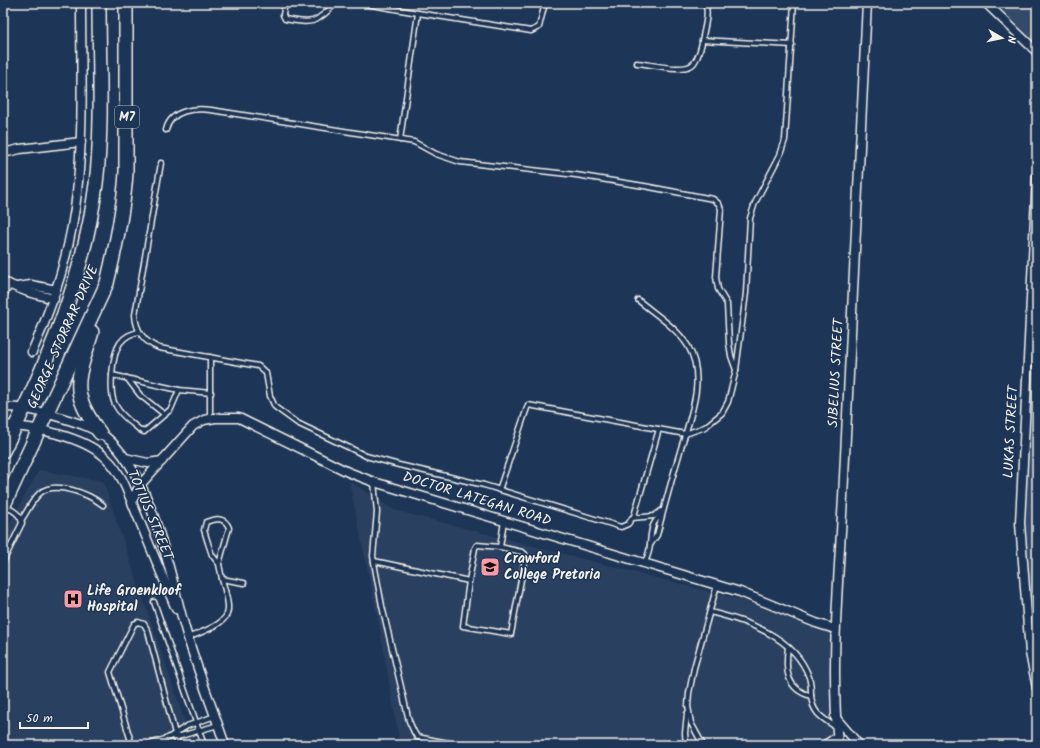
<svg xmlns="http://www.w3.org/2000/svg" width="1040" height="748" font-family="Kalam,sans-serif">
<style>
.built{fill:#2a4060}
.green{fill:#354a67;stroke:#949ea8}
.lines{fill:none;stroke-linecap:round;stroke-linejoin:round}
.service-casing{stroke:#f4f1e8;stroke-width:7}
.minor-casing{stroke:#f4f1e8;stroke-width:11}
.primary-casing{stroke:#f4f1e8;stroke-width:16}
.service{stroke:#1d3557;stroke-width:4}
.minor{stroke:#1d3557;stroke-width:8}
.primary{stroke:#1d3557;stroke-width:13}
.labels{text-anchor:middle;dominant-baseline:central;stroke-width:3;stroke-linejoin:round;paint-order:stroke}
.shield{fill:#1d3557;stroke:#b4b9bc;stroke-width:1}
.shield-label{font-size:13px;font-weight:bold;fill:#f4f1e8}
.street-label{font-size:14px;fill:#f4f1e8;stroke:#1d3557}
.poi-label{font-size:14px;font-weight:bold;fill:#f4f1e8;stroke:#1d3557;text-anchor:start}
</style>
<rect width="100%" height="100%" fill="#1d3557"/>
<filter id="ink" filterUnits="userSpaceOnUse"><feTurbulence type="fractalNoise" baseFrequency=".025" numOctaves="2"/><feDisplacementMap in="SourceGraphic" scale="8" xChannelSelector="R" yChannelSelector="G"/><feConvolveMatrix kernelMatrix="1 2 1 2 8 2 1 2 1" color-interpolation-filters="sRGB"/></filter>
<g filter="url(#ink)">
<!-- built -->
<g class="built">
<path d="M39 470 103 481 193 745H3V535Z"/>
<path d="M349 481 394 510 835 624 842 745H400L379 624Z"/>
</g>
<!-- green -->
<g class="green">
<path d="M990 3H1037V48Z"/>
<path d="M1037 141V681L1021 542Z"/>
</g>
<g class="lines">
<defs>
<g id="service">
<path d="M285 3 283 15 285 19C313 24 315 24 336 3"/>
<path d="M360 3 418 13 400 140"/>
<path d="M418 13 531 31 539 27 545 3"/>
<path d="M702 40 792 45"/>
<path d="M637 63C650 64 686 74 694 63 699 56 702 44 703 36 705 26 709 13 705 3"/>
<path d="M166 130C171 109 195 108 211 110L414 142 436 154 460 162 576 175 644 186 713 199 719 204 721 209 716 277 718 289 727 304 729 343 731 356 736 370"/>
<path d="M161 163 135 315C136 330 144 342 159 348L258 366 266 373 270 396 275 407 297 423 352 449 366 456 399 465 484 485 621 527 628 524 634 516 659 429"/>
<path d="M638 300C655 314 677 328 688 346 708 380 688 422 679 455 671 482 664 508 657 535L650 545"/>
<path d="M138 332C131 334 125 336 120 343 112 355 108 394 116 406 121 416 132 423 140 430L144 432 171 409 179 390"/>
<path d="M112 375 179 390 211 393"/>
<path d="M127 378 140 395 165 415"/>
<path d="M210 419V357"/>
<path d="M374 482 377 512 373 556 375 568 382 606 409 721 414 732 417 737 459 745"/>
<path d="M499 490 528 405 685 434 705 427 722 413 728 402 736 370 746 293 750 218 755 203 780 155 785 140 794 3"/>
<path d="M632 518 654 516 661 511"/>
<path d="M22 519C28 510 32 500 40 493 55 480 89 494 103 505"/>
<path d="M374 561 469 581 463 626 511 634 525 558V554L522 552 500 547 504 521"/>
<path d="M3 562 22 523C21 514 13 511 6 506"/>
<path d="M645 563C647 557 650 551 650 544 651 533 651 523 661 515"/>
<path d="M219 564 229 528C225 517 216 518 206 522L204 530 208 543 212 555 219 564 222 579"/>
<path d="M469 581 475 548 477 545 500 547"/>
<path d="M154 602 204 745"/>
<path d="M710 612C747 621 795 637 809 677 811 683 811 688 811 695 812 713 822 718 836 727"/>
<path d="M188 638C200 632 227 625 228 610 229 600 224 588 222 579L244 583"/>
<path d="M788 647C785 670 786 689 811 696"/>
<path d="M174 738 218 725"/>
<path d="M132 745 110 672 134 624 138 622 144 624 148 631 178 745"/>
<path d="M147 745 168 738 187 726 215 716"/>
<path d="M686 745 685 733 687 714"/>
<path d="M703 745 691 723 688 706 689 693 694 668 717 585"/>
<path d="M821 745 837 735"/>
</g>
<g id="minor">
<path d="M986 3 1037 52"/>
<path d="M3 153 20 149 81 142"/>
<path d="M1037 176 1020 523 1030 653 1037 688"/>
<path d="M3 282 28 292 54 299"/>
<path d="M17 287 31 285 56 290"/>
<path d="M3 293 9 284"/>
<path d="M32 352C55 301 71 248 77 192 84 129 81 66 81 3"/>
<path d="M3 407C23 407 40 411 59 417 75 422 93 427 106 437 153 476 169 572 185 628 196 667 212 706 225 745"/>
<path d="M3 425C34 427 82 436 105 457 115 466 121 476 126 488L176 609"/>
<path d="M125 458 148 463 162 461"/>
<path d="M132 501 140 485 193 426 204 420 215 418H239L348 472 374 482 740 592 816 623 835 629"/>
<path d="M835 717 859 745"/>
<path d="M838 745C830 656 840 566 844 477 851 319 860 161 867 3"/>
</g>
<g id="primary">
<path d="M92 332C78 379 68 391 100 433"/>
<path d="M3 451C46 367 84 279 96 184 103 125 99 63 99 3"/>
<path d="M3 507 107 283C116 246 124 209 126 172V3"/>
</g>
</defs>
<!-- service casing -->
<use href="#service" class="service-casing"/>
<!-- minor casing -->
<use href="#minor" class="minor-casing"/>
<!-- primary casing -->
<use href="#primary" class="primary-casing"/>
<!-- service -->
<use href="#service" class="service"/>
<!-- minor -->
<use href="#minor" class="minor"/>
<!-- primary -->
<use href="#primary" class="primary"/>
</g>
</g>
<!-- icons -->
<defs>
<symbol id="school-square" viewBox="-11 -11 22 22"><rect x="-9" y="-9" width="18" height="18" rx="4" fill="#ff9aa2" stroke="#1d3557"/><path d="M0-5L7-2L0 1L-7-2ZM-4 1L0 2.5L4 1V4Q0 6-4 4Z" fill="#111"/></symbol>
<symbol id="hospital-square" viewBox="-11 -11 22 22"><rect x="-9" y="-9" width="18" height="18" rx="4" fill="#ff9aa2" stroke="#1d3557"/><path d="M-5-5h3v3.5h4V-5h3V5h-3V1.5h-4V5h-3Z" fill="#111"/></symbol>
</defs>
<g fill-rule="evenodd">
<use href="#school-square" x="479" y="556" width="22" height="22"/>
<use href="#hospital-square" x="62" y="588" width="22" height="22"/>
</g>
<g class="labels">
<!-- shield labels -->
<rect class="shield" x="115" y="106" width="24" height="22" rx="3"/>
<g class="shield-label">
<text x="127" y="117">M7</text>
</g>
<!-- street labels -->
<g class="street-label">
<text transform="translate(63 337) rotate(-66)">GEORGE STORRAR DRIVE</text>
<text transform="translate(836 373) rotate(-87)">SIBELIUS STREET</text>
<text transform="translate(1011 432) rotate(-87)">LUKAS STREET</text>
<text transform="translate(477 499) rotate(17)">DOCTOR LATEGAN ROAD</text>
<text transform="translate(150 515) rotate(67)">TOTIUS STREET</text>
</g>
<!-- poi labels -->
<g class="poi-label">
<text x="504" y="559">Crawford<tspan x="504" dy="16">College Pretoria</tspan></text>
<text x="87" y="591">Life Groenkloof<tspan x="87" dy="16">Hospital</tspan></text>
</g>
</g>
<!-- margin -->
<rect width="1040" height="748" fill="none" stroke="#1d3557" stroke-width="16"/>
<rect x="8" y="8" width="1024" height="732" fill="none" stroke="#f4f1e8" stroke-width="1.5" filter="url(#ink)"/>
<!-- north arrow -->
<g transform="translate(1002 38) rotate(99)" stroke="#1d3557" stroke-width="3" paint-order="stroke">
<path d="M0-3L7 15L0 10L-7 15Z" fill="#f4f1e8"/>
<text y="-6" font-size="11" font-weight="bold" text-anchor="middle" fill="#f4f1e8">N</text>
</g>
<!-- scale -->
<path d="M20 722v6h68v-6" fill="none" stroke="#f4f1e8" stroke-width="2"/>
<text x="26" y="722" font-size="12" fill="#f4f1e8" stroke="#1d3557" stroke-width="3" paint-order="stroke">50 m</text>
</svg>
